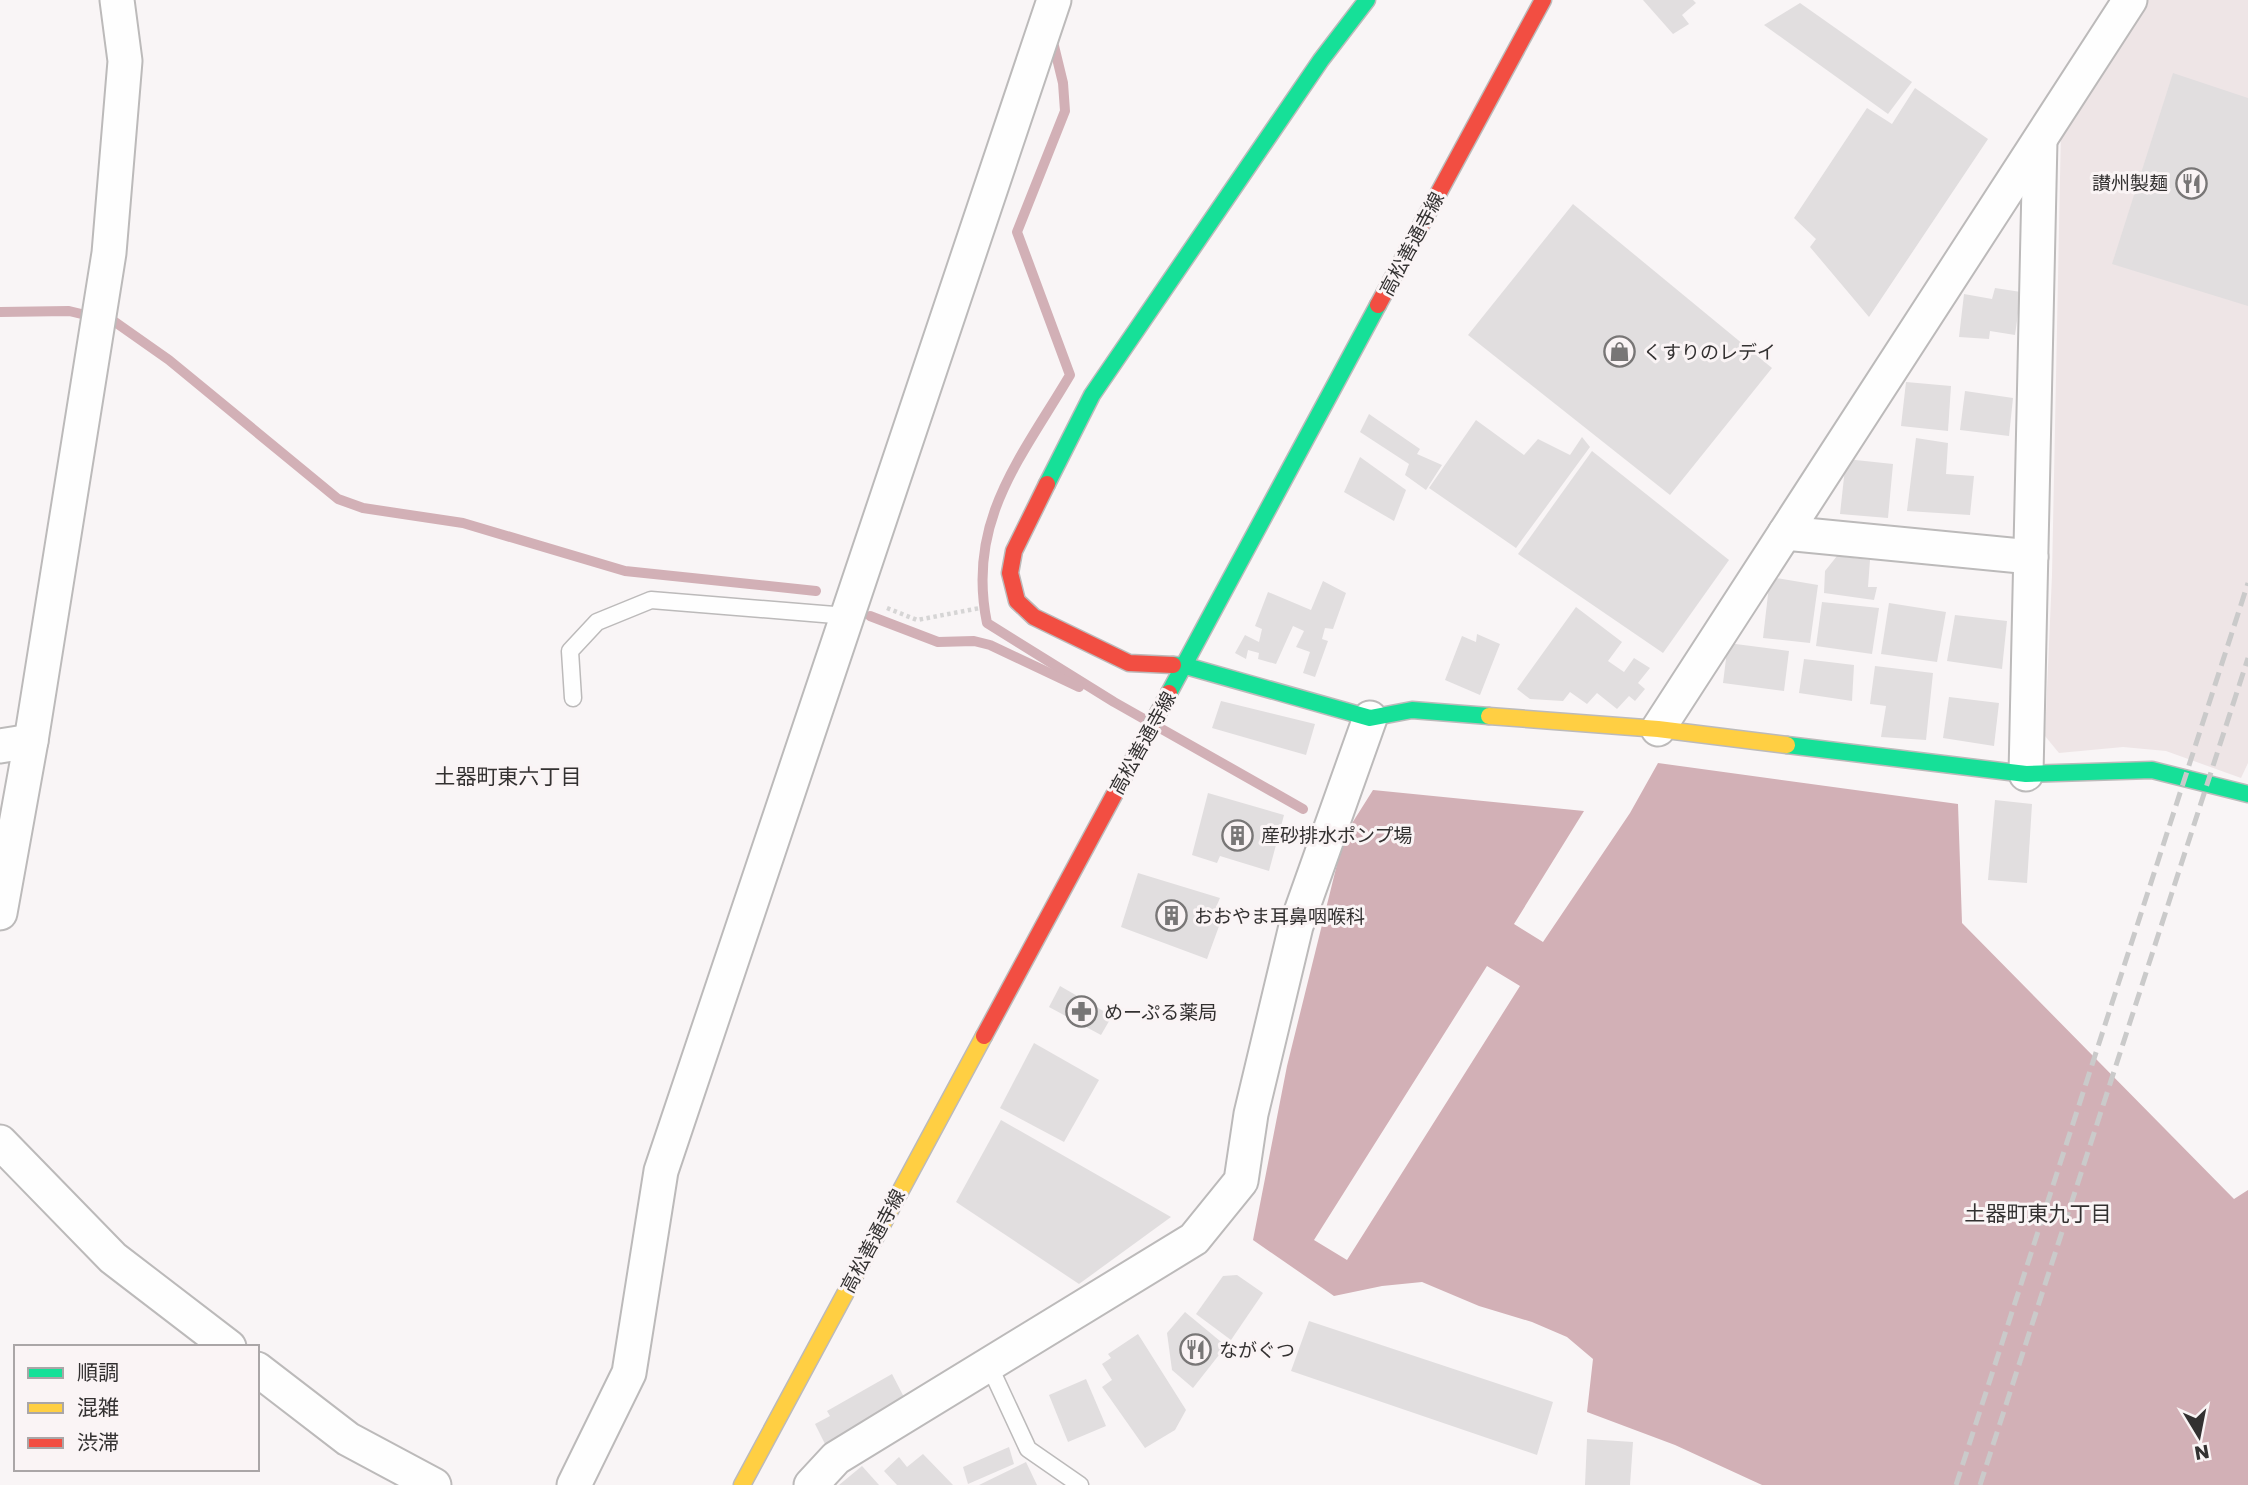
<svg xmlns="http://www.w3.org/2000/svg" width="2248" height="1485" font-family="Poppins,'Noto Sans JP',sans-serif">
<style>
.built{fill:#eee5e6}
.water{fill:#d2b0b6;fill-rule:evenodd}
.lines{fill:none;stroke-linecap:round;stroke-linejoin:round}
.stream{stroke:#d2b0b6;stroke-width:10}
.building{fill:#e1dedf}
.lane-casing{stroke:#bcbaba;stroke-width:19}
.street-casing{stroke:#bcbaba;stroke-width:37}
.fast-casing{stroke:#bcbaba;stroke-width:19}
.slow-casing{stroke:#bcbaba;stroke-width:19}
.jam-casing{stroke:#bcbaba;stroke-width:19}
.path{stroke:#d6d5d5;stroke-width:4.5;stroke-dasharray:3.5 3.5;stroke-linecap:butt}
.lane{stroke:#fefefe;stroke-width:16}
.street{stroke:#fefefe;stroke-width:33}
.fast{stroke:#16e098;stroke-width:16}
.slow{stroke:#ffcf43;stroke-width:16}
.jam{stroke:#f24e42;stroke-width:16}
.rail{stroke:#cacaca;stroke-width:5;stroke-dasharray:14 7;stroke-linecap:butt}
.labels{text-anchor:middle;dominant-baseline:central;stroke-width:6;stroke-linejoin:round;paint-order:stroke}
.poi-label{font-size:19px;fill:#333131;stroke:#faf4f5;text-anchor:start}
.street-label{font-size:19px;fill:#333131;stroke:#faf4f5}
.neighbourhood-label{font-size:21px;fill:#333131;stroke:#faf4f5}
</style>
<rect width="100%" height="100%" fill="#f9f5f6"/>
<!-- built -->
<path class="built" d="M2144 0H2248V763L2241 778 2166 751 2123 747 2059 753 2045 736 2052 575 2061 129Z"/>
<!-- water -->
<path class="water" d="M1658 763 1958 804 1962 923 2234 1199 2248 1190V1485H1762L1675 1445 1587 1412 1593 1359 1567 1337 1532 1322 1479 1306 1422 1282 1382 1286 1334 1296 1253 1240 1287 1066 1344 836 1373 790 1584 811 1514 924 1543 942 1630 813ZM1487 966 1520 986 1347 1260 1314 1240Z"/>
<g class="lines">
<!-- stream -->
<g class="stream">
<path d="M1054 46 1063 83 1065 111 1017 232 1070 375C1021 458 966 521 987 623L1114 702 1303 809"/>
<path d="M0 312 69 311 115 322 169 360 338 499 363 508 463 523 625 571 816 591"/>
<path d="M870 616 938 642 974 641 990 645 1079 687"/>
</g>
</g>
<!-- building -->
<g class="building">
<path d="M1643 0H1693L1696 3 1682 15 1689 24 1673 34Z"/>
<path d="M1800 3 1912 82 1888 114 1764 25Z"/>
<path d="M2173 73 2248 98V306L2112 264Z"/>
<path d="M1915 88 1988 139 1869 317 1810 247 1816 239 1794 218 1867 108 1892 124Z"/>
<path d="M1573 204 1772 368 1670 495 1468 335Z"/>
<path d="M1995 288 2021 292 2015 335 1990 331 1989 339 1959 337 1964 294 1992 299Z"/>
<path d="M1906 382 1951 386 1948 431 1901 426Z"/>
<path d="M1965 391 2013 398 2009 436 1960 430Z"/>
<path d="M1369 414 1420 449 1417 454 1442 465 1426 490 1405 475 1409 464 1360 432Z"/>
<path d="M1476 420 1524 455 1538 439 1570 455 1582 437 1590 447 1516 548 1429 488Z"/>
<path d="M1916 438 1948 443 1946 474 1974 476 1970 515 1907 511Z"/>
<path d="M1592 451 1729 560 1663 653 1518 554Z"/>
<path d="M1360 457 1406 490 1394 521 1344 492Z"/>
<path d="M1846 459 1893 464 1888 518 1840 514Z"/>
<path d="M1837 556 1870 560 1868 587H1877L1874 600 1824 593 1825 571Z"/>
<path d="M1770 577 1818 585 1810 643 1763 638Z"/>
<path d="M1323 581 1346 593 1333 629 1325 628 1322 639 1328 641 1315 677 1303 673 1310 652 1296 647 1304 631 1293 626 1276 664 1258 659 1259 653 1248 650 1246 659 1235 653 1245 635 1259 642 1262 629 1255 626 1268 592 1311 610Z"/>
<path d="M1822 602 1879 608 1872 654 1816 646Z"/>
<path d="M1889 603 1946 612 1937 662 1881 654Z"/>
<path d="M1576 607 1622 642 1608 661 1624 672 1634 658 1650 668 1638 683 1645 689 1635 701 1629 696 1617 709 1597 693 1587 704 1570 692 1563 701 1530 699 1517 689Z"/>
<path d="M1955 615 2007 621 2002 669 1947 661Z"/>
<path d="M1477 634 1500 644 1480 695 1445 680 1462 636 1476 642Z"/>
<path d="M1728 643 1789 651 1784 691 1723 683Z"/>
<path d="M1804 659 1854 665 1852 701 1799 693Z"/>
<path d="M1875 666 1933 673 1926 740 1881 737 1886 706 1870 704Z"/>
<path d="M1949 697 1999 703 1994 746 1943 738Z"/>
<path d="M1221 701 1315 724 1306 755 1212 728Z"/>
<path d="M1208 793 1284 815 1269 871 1220 856 1217 863 1192 855Z"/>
<path d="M1995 800 2032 804 2027 883 1988 880Z"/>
<path d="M1138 873 1220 898 1213 914 1222 918 1207 959 1121 927Z"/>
<path d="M1060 986 1112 1016 1101 1035 1049 1007Z"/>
<path d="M1034 1043 1099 1080 1064 1142 1000 1108Z"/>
<path d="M1001 1120 1171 1217 1079 1284 956 1202Z"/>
<path d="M1237 1275 1263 1293 1231 1340 1196 1314 1223 1276Z"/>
<path d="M1185 1312 1226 1346 1193 1388 1172 1370 1167 1333Z"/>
<path d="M1309 1321 1553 1402 1537 1455 1291 1371Z"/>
<path d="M1138 1334 1186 1410 1175 1430 1145 1448 1102 1387 1112 1380 1102 1364 1111 1358 1108 1354Z"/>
<path d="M892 1374 906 1401 826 1446 815 1424 830 1416 827 1411Z"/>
<path d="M1086 1379 1106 1426 1068 1442 1049 1395Z"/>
<path d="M1587 1439 1633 1442 1630 1485H1585Z"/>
<path d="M1009 1447 1014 1464 968 1484 963 1467Z"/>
<path d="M923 1454 953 1485H897L884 1471 899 1457 907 1467Z"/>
<path d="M1026 1462 1037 1485H979Z"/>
<path d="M862 1466 879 1485H839Z"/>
</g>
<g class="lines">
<defs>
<g id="lane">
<path d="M573 698 570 651 597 622 651 600 847 616"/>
<path d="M989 1365 1028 1449 1080 1485"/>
</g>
<g id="street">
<path d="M1785 533 2031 557"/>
<path d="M1658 729 2130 0"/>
<path d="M0 746 31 741"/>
<path d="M2026 774 2040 140"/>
<path d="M0 913 31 741 109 253 125 61 117 0"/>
<path d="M0 1142 113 1258 229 1347"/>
<path d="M257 1369 348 1439 434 1485"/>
<path d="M574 1485 629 1373 661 1171 1054 0"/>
<path d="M811 1485 836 1458 1194 1239 1241 1181 1251 1114 1296 926 1370 718"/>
</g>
<g id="fast">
<path d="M1047 484 1092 395 1321 60 1367 0"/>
<path d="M1173 665 1186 666 1370 718 1412 710 1489 716"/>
<path d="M1169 693 1378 305"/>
<path d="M1787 745 2026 774 2152 770 2248 794"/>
</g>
<g id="slow">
<path d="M1489 716 1658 729 1787 745"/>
<path d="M742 1485 984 1036"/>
</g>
<g id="jam">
<path d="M1378 305 1543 0"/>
<path d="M1047 484 1014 551 1010 573 1017 601 1034 617 1129 663 1173 665"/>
<path d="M984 1036 1169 693"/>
</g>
</defs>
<!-- lane casing -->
<use href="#lane" class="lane-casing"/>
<!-- street casing -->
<use href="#street" class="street-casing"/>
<!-- fast casing -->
<use href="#fast" class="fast-casing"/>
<!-- slow casing -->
<use href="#slow" class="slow-casing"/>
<!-- jam casing -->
<use href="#jam" class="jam-casing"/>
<!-- path -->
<path class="path" d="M887 608 917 620 980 608"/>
<!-- lane -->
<use href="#lane" class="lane"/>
<!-- street -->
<use href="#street" class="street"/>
<!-- fast -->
<use href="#fast" class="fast"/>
<!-- slow -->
<use href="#slow" class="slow"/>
<!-- jam -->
<use href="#jam" class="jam"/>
<!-- rail -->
<g class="rail">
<path d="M1956 1485 2248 583"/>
<path d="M1980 1485 2248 658"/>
</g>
</g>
<!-- icons -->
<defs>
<symbol id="restaurant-ring" viewBox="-11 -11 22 22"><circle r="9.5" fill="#faf4f5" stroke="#787676" stroke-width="1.5"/><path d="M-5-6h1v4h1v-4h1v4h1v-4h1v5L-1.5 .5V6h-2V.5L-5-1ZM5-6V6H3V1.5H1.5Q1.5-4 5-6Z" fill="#787676"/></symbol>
<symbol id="shop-ring" viewBox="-11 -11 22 22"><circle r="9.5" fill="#faf4f5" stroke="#787676" stroke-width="1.5"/><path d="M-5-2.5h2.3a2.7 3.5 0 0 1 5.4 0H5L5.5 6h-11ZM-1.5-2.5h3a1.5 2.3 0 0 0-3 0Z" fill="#787676"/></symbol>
<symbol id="building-ring" viewBox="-11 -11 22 22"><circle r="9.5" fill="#faf4f5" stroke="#787676" stroke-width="1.5"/><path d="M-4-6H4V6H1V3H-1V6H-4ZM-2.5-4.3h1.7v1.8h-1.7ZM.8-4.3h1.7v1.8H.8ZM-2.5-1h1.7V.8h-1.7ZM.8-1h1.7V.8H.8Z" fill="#787676"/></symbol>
<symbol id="pharmacy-ring" viewBox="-11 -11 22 22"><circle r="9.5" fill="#faf4f5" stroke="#787676" stroke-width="1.5"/><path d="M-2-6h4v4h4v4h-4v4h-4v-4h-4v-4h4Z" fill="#787676"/></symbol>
</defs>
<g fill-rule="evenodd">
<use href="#restaurant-ring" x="2174" y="166" width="35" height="35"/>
<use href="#shop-ring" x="1602" y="334" width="35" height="35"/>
<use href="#building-ring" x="1220" y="818" width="35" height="35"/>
<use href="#building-ring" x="1154" y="898" width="35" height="35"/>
<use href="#pharmacy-ring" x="1064" y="994" width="35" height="35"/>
<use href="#restaurant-ring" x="1178" y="1332" width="35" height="35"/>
</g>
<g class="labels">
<!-- poi labels -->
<g class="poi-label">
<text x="2168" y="183" text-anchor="end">讃州製麺</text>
<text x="1643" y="352">くすりのレデイ</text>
<text x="1261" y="835">産砂排水ポンプ場</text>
<text x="1194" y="916">おおやま耳鼻咽喉科</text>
<text x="1104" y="1012">めーぷる薬局</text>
<text x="1219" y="1350">ながぐつ</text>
</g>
<!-- street labels -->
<g class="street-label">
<text transform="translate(1412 244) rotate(-62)">高松善通寺線</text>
<text transform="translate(1143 743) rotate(-61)">高松善通寺線</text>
<text transform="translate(873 1241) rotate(-62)">高松善通寺線</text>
</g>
<!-- neighbourhood labels -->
<g class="neighbourhood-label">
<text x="508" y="776">土器町東六丁目</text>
<text x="2038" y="1213">土器町東九丁目</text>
</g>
</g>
<!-- legend -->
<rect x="14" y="1345" width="245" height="126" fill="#faf4f5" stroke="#aaa6a7" stroke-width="2"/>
<rect x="28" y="1368" width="35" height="10" fill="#16e098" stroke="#aaa6a7" stroke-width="2"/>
<text x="77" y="1380" font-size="21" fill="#333131">順調</text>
<rect x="28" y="1403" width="35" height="10" fill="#ffcf43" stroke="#aaa6a7" stroke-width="2"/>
<text x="77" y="1415" font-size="21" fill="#333131">混雑</text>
<rect x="28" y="1438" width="35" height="10" fill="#f24e42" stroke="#aaa6a7" stroke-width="2"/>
<text x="77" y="1450" font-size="21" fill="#333131">渋滞</text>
<!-- north arrow -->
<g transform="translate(2199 1436) rotate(170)" stroke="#faf4f5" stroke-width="5" paint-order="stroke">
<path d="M0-5L12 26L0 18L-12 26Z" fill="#333131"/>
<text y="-10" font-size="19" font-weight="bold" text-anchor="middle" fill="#333131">N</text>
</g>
</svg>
